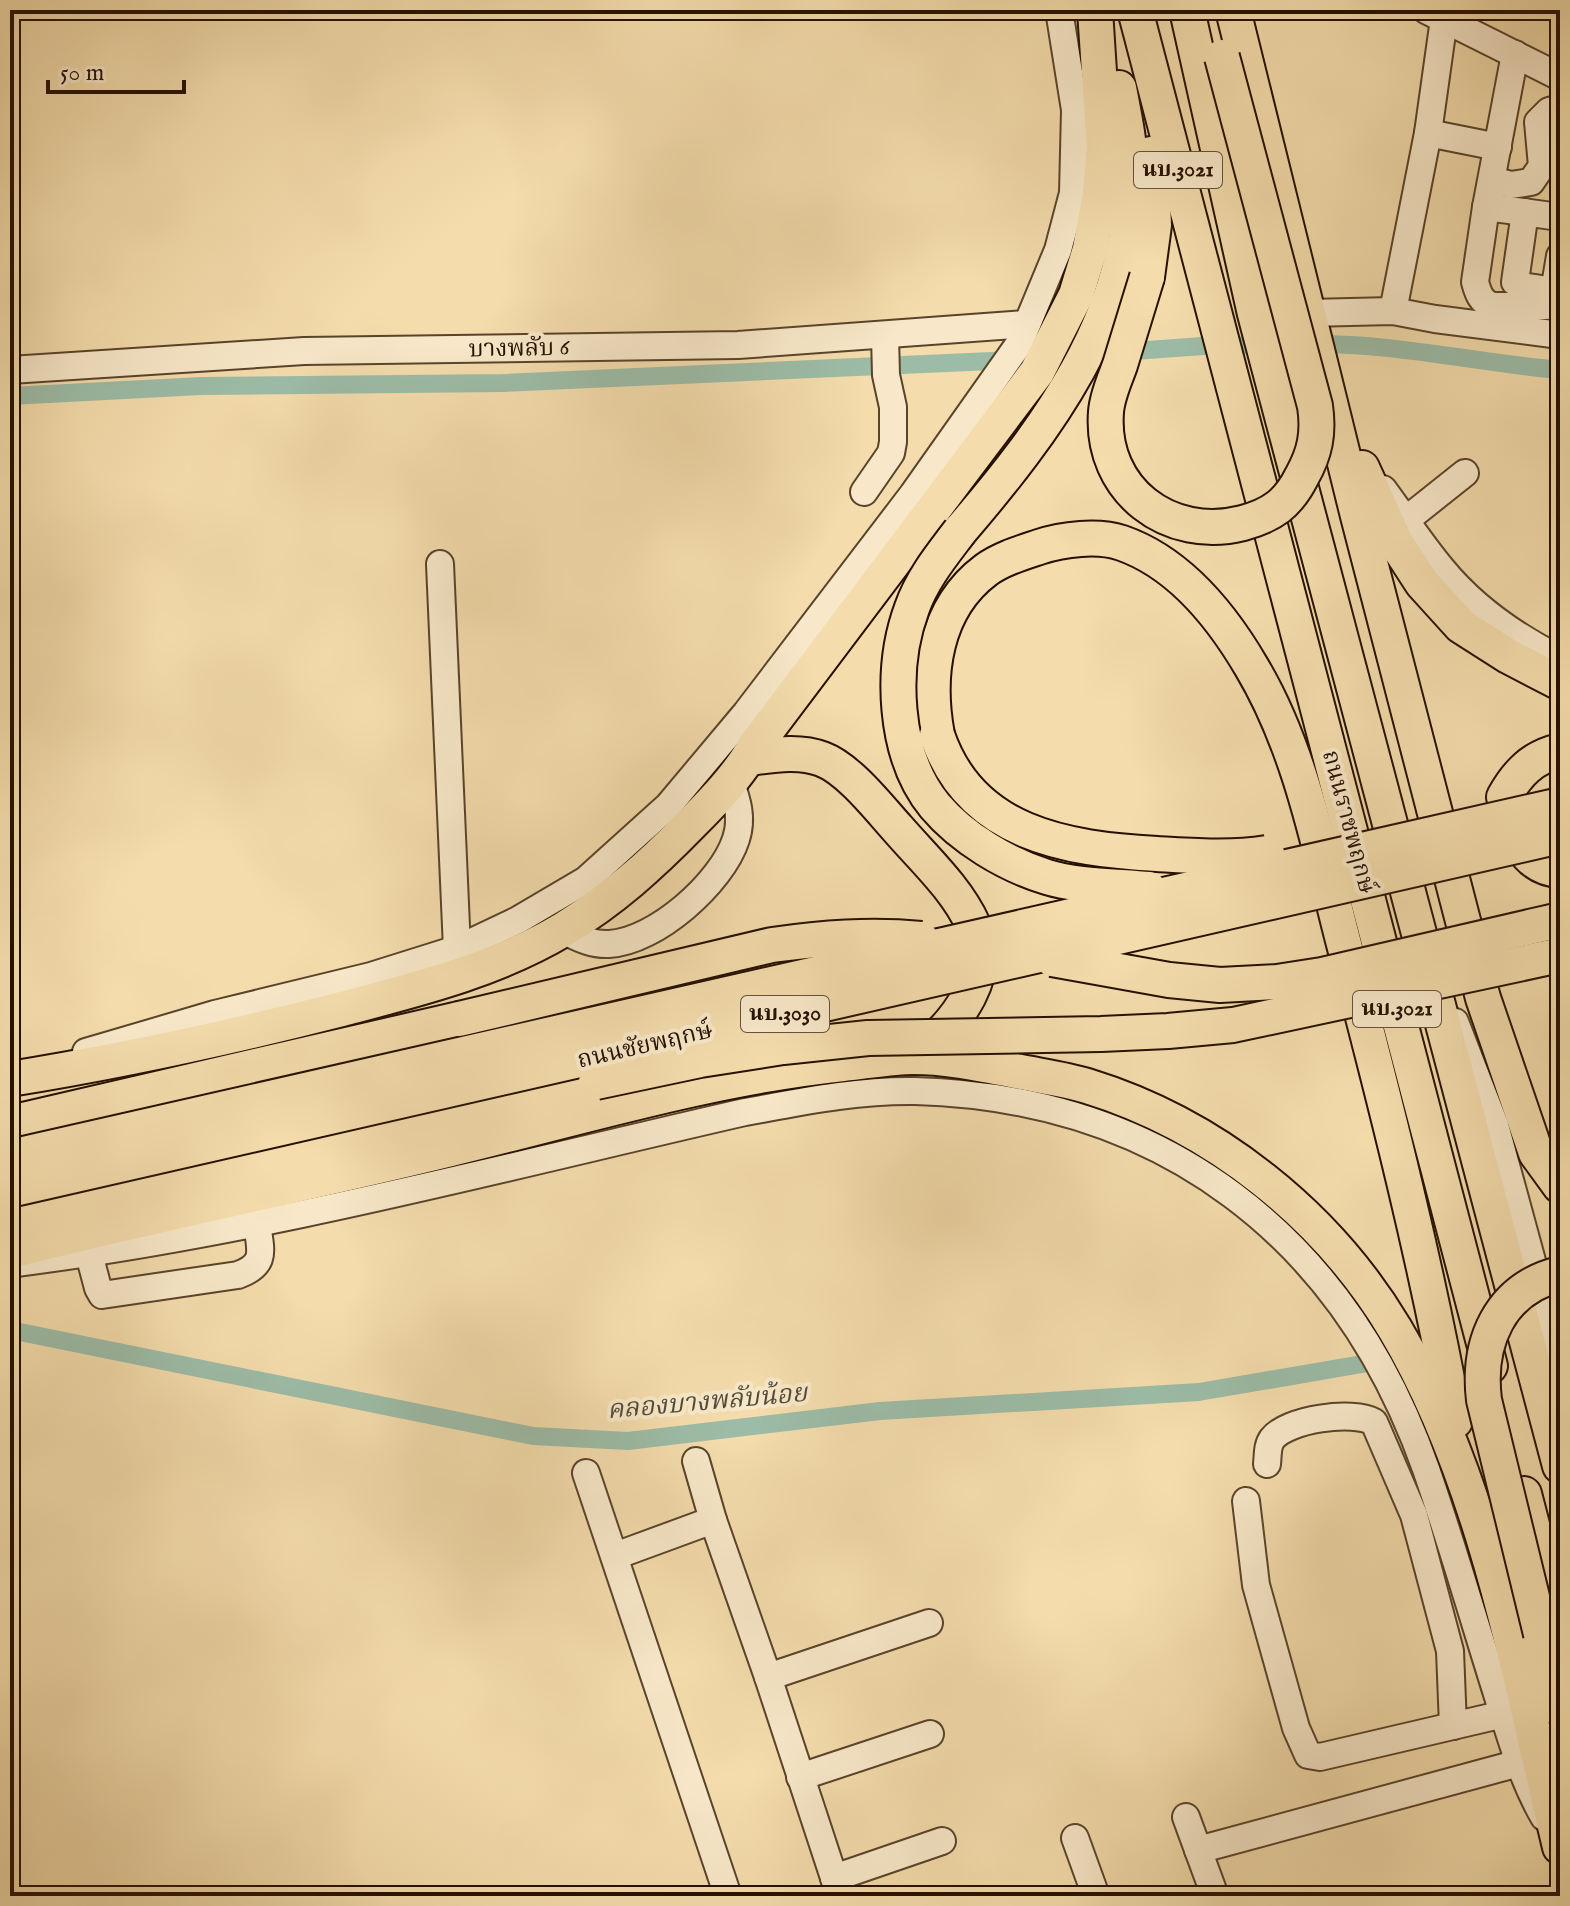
<svg xmlns="http://www.w3.org/2000/svg" width="1570" height="1906" font-family="'IM FELL English','Noto Serif Thai',serif">
<style>
.lines{fill:none;stroke-linecap:round;stroke-linejoin:round}
.canal{stroke:#9cbca7;stroke-width:18}
.minor-casing{stroke:#59432b;stroke-width:30}
.major-casing{stroke:#251000;stroke-width:38}
.minor{stroke:#f8e8c9;stroke-width:26}
.major{stroke:#f4dcac;stroke-width:34}
.major-bridge-casing{stroke:#251000;stroke-width:38;stroke-linecap:butt}
.major-bridge{stroke:#f4dcac;stroke-width:34}
.labels{text-anchor:middle;dominant-baseline:central;stroke-width:8;stroke-linejoin:round;paint-order:stroke}
.shield{fill:#f8e8c9;stroke:#64513c;stroke-width:2}
.shield-label{font-size:22px;font-weight:bold;fill:#251000}
.street-label{font-size:24px;fill:#251000;stroke:#f8e8c9}
.water-label{font-size:26px;font-style:italic;fill:#4f4c3a;stroke:#f8e8c9}
</style>
<rect width="100%" height="100%" fill="#f4dcac"/>
<filter id="stains"><feTurbulence type="fractalNoise" baseFrequency=".0025" numOctaves="4"/><feColorMatrix values="0 0 0 0 .2 0 0 0 0 .09 0 0 0 0 .02 0 0 0 .5 -.17"/></filter>
<radialGradient id="worn" r=".72"><stop offset=".6" stop-color="#630" stop-opacity="0"/><stop offset="1" stop-color="#630" stop-opacity=".3"/></radialGradient>
<g class="lines">
<!-- canal -->
<g class="canal">
<path d="M1311 344C1396 343 1477 363 1560 370"/>
<path d="M1120 352 1203 346 1270 345"/>
<path d="M10 396 201 386 503 383 1014 360"/>
<path d="M10 1330 533 1436 628 1441 880 1411 1199 1392 1368 1363"/>
</g>
<defs>
<g id="minor">
<path d="M1426 10 1560 77"/>
<path d="M1515 54 1486 207 1475 282C1478 293 1481 302 1492 306H1546L1553 298 1560 256"/>
<path d="M1428 133 1498 147"/>
<path d="M1492 180 1511 185 1531 182 1542 166 1538 122 1549 111 1560 108"/>
<path d="M1486 207 1552 216"/>
<path d="M1525 212 1515 282 1521 286 1555 291"/>
<path d="M1393 311 1428 133 1444 19"/>
<path d="M1308 313 1393 311 1435 319 1560 335"/>
<path d="M10 370 304 351 738 345 1027 324"/>
<path d="M1383 489C1403 516 1421 544 1442 569 1474 608 1516 637 1560 659"/>
<path d="M864 492 891 453 893 442V407L886 375 885 336"/>
<path d="M1406 520 1465 473"/>
<path d="M440 564 457 949"/>
<path d="M562 930C577 937 591 945 609 944 655 942 722 883 736 839 743 818 737 800 730 780"/>
<path d="M1455 1022 1495 1125 1560 1364"/>
<path d="M86 1052 215 1014 371 976 457 949 518 920 586 880 668 806 746 713 913 494 1019 344 1058 250 1073 193 1075 110 1059 10"/>
<path d="M89 1254 98 1288 102 1295 238 1275C268 1264 260 1250 257 1223"/>
<path d="M16 1263C262 1232 504 1167 745 1112 800 1102 858 1090 915 1091 1163 1098 1344 1236 1426 1469 1452 1544 1474 1621 1498 1697 1511 1738 1522 1779 1544 1817"/>
<path d="M696 1461 713 1520 768 1677 840 1896"/>
<path d="M1267 1464C1268 1456 1267 1446 1272 1439 1287 1419 1353 1410 1374 1422L1414 1515 1450 1651 1453 1726"/>
<path d="M586 1473 728 1896"/>
<path d="M1246 1501 1256 1585 1296 1728 1308 1755 1320 1757 1504 1714"/>
<path d="M615 1556 713 1520"/>
<path d="M768 1677 929 1623"/>
<path d="M800 1777 930 1734"/>
<path d="M1186 1817 1215 1896"/>
<path d="M1075 1838 1096 1896"/>
<path d="M1198 1850 1519 1763"/>
<path d="M834 1878 942 1841"/>
</g>
<g id="major">
<path d="M1135 10 1490 1366"/>
<path d="M1187 10 1255 314 1560 1466"/>
<path d="M1233 10 1358 516 1483 998 1536 1153 1560 1186"/>
<path d="M1147 277 1154 225 1151 154"/>
<path d="M1362 468 1396 543 1422 583 1461 626 1508 656 1560 683"/>
<path d="M960 531C1045 432 1132 317 1131 180 1131 149 1125 119 1119 88"/>
<path d="M937 735C926 676 934 609 986 570 1001 559 1021 553 1039 547 1063 539 1098 535 1122 543 1179 563 1221 615 1251 666 1302 751 1320 853 1345 948 1386 1104 1426 1262 1455 1421"/>
<path d="M1560 751C1532 757 1517 774 1504 797 1512 829 1522 868 1560 870"/>
<path d="M749 758C772 755 799 750 822 759 849 769 879 808 898 829 924 859 957 889 973 925 995 974 957 1023 921 1051"/>
<path d="M10 1079C122 1061 232 1037 342 1009 418 989 496 970 564 929 612 900 651 865 690 825 713 802 740 774 755 746L1037 372 1076 295 1090 249 1100 194 1104 149 1095 10"/>
<path d="M10 1123 459 1019"/>
<path d="M10 1217 596 1082"/>
<path d="M10 1251C156 1214 304 1185 451 1149 580 1118 710 1078 843 1064 866 1062 891 1057 914 1057 948 1057 984 1065 1016 1071 1040 1076 1064 1079 1087 1086 1214 1125 1327 1215 1395 1329 1485 1480 1519 1677 1560 1847"/>
<path d="M1524 1494 1560 1633"/>
<path d="M1541 1634 1560 1710"/>
</g>
</defs>
<!-- minor casing -->
<use href="#minor" class="minor-casing"/>
<!-- major casing -->
<use href="#major" class="major-casing"/>
<!-- minor -->
<use href="#minor" class="minor"/>
<!-- major -->
<use href="#major" class="major"/>
<defs>
<g id="major-bridge">
<path d="M1147 277C1138 306 1129 335 1120 365 1115 379 1107 396 1106 412 1100 490 1169 542 1243 523 1272 515 1288 504 1302 476 1315 453 1319 433 1315 406L1222 57"/>
<path d="M960 531C942 555 922 579 912 608 890 667 893 755 935 806 962 838 1007 865 1047 877 1075 886 1119 886 1149 889"/>
<path d="M937 735C970 834 1066 849 1157 854 1195 856 1230 859 1267 853"/>
<path d="M1052 959 1169 980 1220 985 1277 982 1322 975 1560 920"/>
<path d="M459 1019 772 945C822 938 870 934 921 939"/>
<path d="M596 1082 700 1060 783 1047 868 1038 1101 1034 1168 1031 1233 1025 1560 955"/>
<path d="M10 1157 1560 805"/>
<path d="M10 1190 1560 836"/>
<path d="M1541 1634 1484 1400C1477 1343 1499 1289 1560 1274"/>
</g>
</defs>
<!-- major-bridge casing -->
<use href="#major-bridge" class="major-bridge-casing"/>
<!-- major-bridge -->
<use href="#major-bridge" class="major-bridge"/>
</g>
<g class="labels">
<!-- shield labels -->
<g class="shield">
<rect x="1134" y="152" width="88" height="36" rx="6"/>
<rect x="1353" y="991" width="88" height="36" rx="6"/>
<rect x="741" y="996" width="88" height="36" rx="6"/>
</g>
<g class="shield-label">
<text x="1178" y="170">นบ.3021</text>
<text x="1397" y="1009">นบ.3021</text>
<text x="785" y="1014">นบ.3030</text>
</g>
<!-- street labels -->
<g class="street-label">
<text transform="translate(519 349) rotate(-1)">บางพลับ 6</text>
<text transform="translate(1348 822) rotate(75)">ถนนราชพฤกษ์</text>
<text transform="translate(645 1046) rotate(-13)">ถนนชัยพฤกษ์</text>
</g>
<!-- water labels -->
<g class="water-label">
<text transform="translate(707 1402) rotate(-5)">คลองบางพลับน้อย</text>
</g>
</g>
<!-- margin -->
<rect width="1570" height="1906" fill="none" stroke="#f4dcac" stroke-width="40"/>
<rect x="12" y="12" width="1546" height="1882" fill="none" stroke="#251000" stroke-width="4"/>
<rect x="20" y="20" width="1530" height="1866" fill="none" stroke="#251000" stroke-width="2"/>
<!-- scale -->
<path d="M48 80v12h136v-12" fill="none" stroke="#251000" stroke-width="4"/>
<text x="60" y="80" font-size="24" fill="#251000" stroke="#f8e8c9" stroke-width="6" paint-order="stroke">50 m</text>
<rect width="100%" height="100%" filter="url(#stains)"/>
<rect width="100%" height="100%" fill="url(#worn)"/>
</svg>
